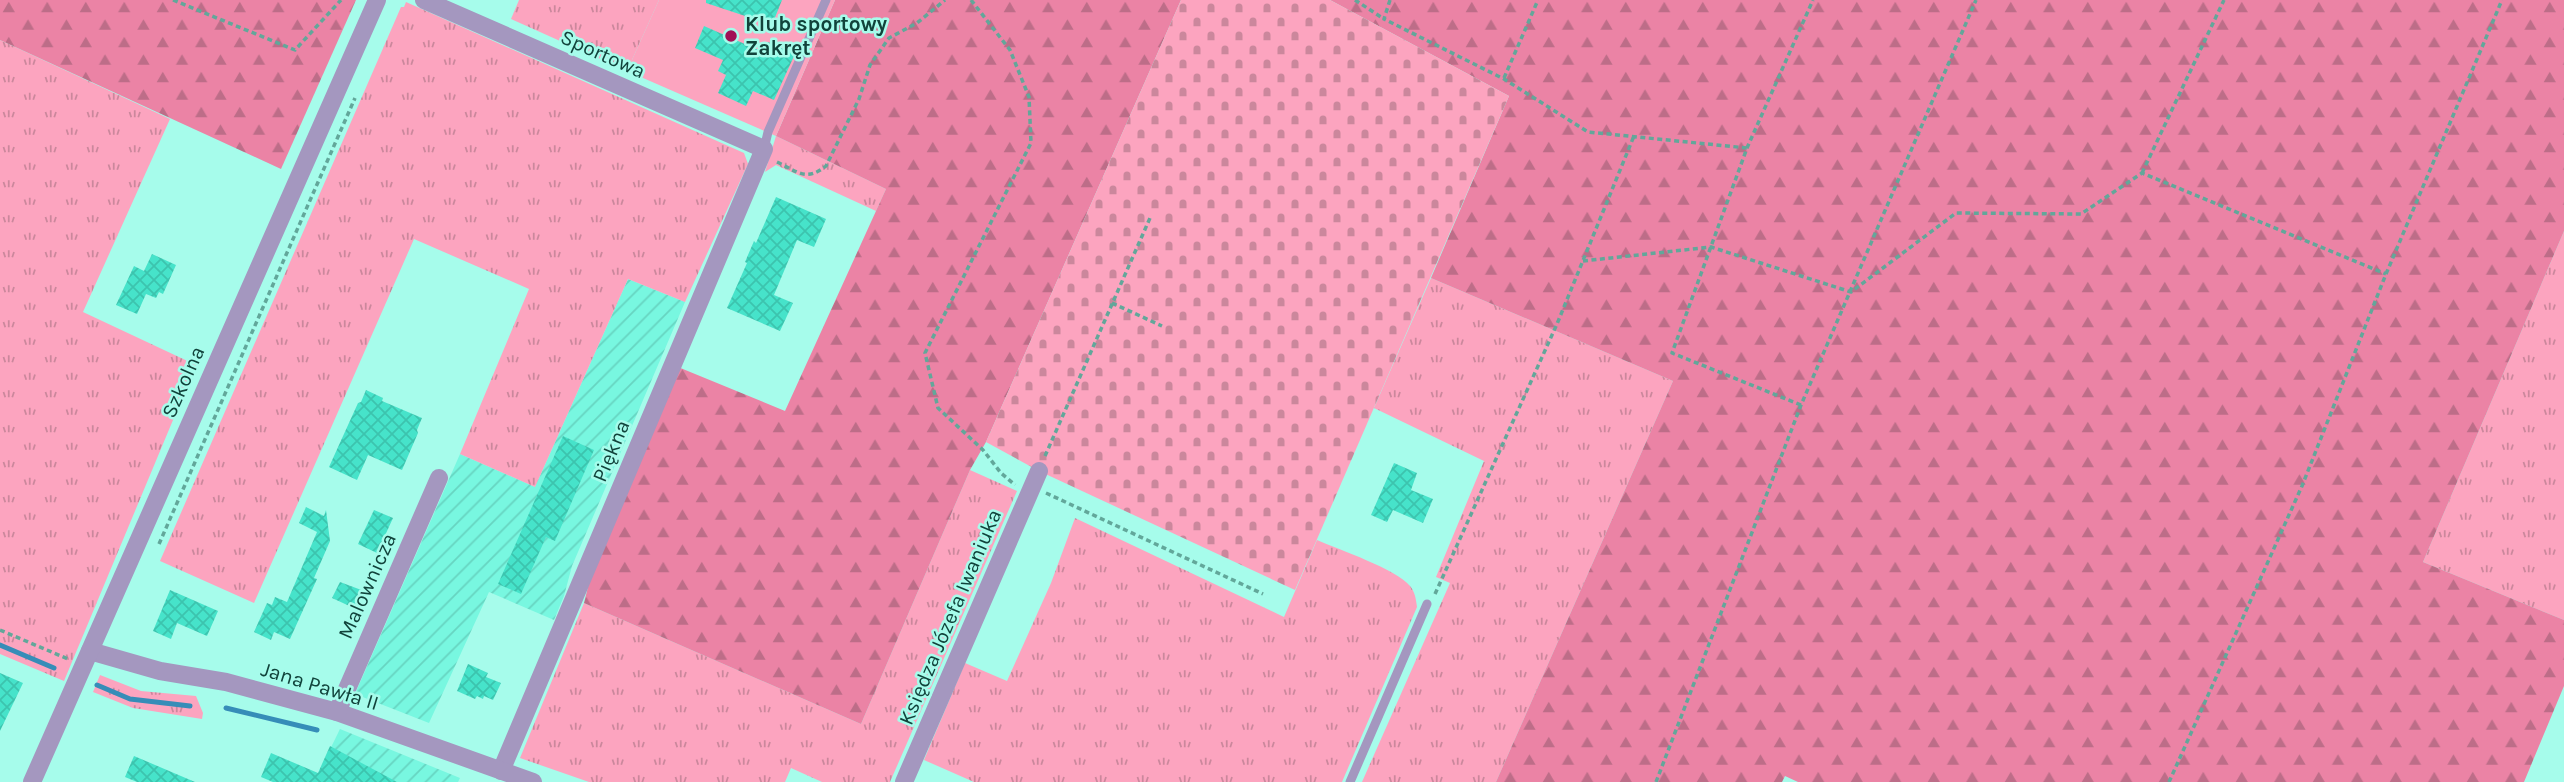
<svg xmlns="http://www.w3.org/2000/svg" width="2564" height="782" font-family="Karla,sans-serif">
<style>
.industrial{fill:url(#industrial-furrows)}
.grass{fill:url(#grass-tufts)}
.forest{fill:url(#forest-firs)}
.cemetery{fill:url(#cemetery-stones)}
.pitch{fill:#fca4bf}
.lines{fill:none;stroke-linecap:round;stroke-linejoin:round}
.stream{stroke:#368db8;stroke-width:5}
.building{fill:url(#building-cross-hatch)}
.path{stroke:#62a79a;stroke-width:3.5;stroke-dasharray:5 3.5;stroke-linecap:butt}
.service{stroke:#a497bf;stroke-width:9}
.minor{stroke:#a497bf;stroke-width:18}
.poi-dot{fill:#a10f55;stroke:#a6fceb;stroke-width:2.5}
.labels{text-anchor:middle;dominant-baseline:central;stroke-width:5;stroke-linejoin:round;paint-order:stroke}
.poi-label{font-size:21px;font-weight:bold;fill:#11433b;stroke:#a6fceb;text-anchor:start}
.street-label{font-size:21px;fill:#11433b;stroke:#a6fceb}
</style>
<defs>
<pattern id="industrial-furrows" width="10" height="10" patternUnits="userSpaceOnUse" patternTransform="scale(1.75)"><rect width="10" height="10" fill="#78f7e0"/><path d="M-1 1l2-2M0 10L10 0M9 11l2-2" fill="none" stroke="#67d5c1"/></pattern>
<pattern id="grass-tufts" width="24" height="20" patternUnits="userSpaceOnUse" patternTransform="scale(1.75)"><rect width="24" height="20" fill="#fca4bf"/><path d="M3 7l-1-3M5 7V3M7 7l1-3M15 17l-1-3M17 17v-4M19 17l1-3" fill="none" stroke="#cb879c"/></pattern>
<pattern id="forest-firs" width="22" height="20" patternUnits="userSpaceOnUse" patternTransform="scale(1.75)"><rect width="22" height="20" fill="#eb83a5"/><path d="M5 1l3.5 6h-7zM16 11l3.5 6h-7z" fill="#bd6d88"/></pattern>
<pattern id="cemetery-stones" width="16" height="16" patternUnits="userSpaceOnUse" patternTransform="scale(1.75)"><rect width="16" height="16" fill="#fca4bf"/><path d="M2 7V4a2 2 0 0 1 4 0v3zM10 15v-3a2 2 0 0 1 4 0v3z" fill="#cb879c"/></pattern>
<pattern id="building-cross-hatch" width="8" height="8" patternUnits="userSpaceOnUse" patternTransform="scale(1.75)"><rect width="8" height="8" fill="#46e3ca"/><path d="M0 0l8 8M0 8l8-8" fill="none" stroke="#3cc4ae"/></pattern>
</defs>
<rect width="100%" height="100%" fill="#a6fceb"/>
<!-- industrial -->
<g class="industrial">
<path d="M628 279 685 302 572 566 564 596 554 620 489 592 429 723 355 694 460 454 535 487Z"/>
<path d="M340 729 460 778 458 782H314Z"/>
</g>
<!-- grass -->
<g class="grass">
<path d="M519 0H659L627 71 511 19Z"/>
<path d="M406 2 744 153 748 164 685 302 628 279 535 487 460 454 529 289 414 239 254 603 160 561 401 7H404Z"/>
<path d="M0 40 170 119 83 312 196 365 64 681 0 654Z"/>
<path d="M776 136 886 189 876 211 776 165 765 172Z"/>
<path d="M2564 231V620L2423 562Z"/>
<path d="M1431 278 1673 381 1496 782H1362L1450 583 1436 577 1484 461 1374 408Z"/>
<path d="M970 470 1017 491 890 782H822L791 768 785 782H589L520 758 584 603 861 724Z"/>
<path d="M1075 518 1284 617 1317 540C1340 550 1396 569 1410 586 1415 592 1416 599 1417 607L1342 782H974L924 760 965 663 1007 681 1051 583Z"/>
<path d="M100 675 141 691 196 696 203 713 202 719 133 708 93 692Z"/>
</g>
<!-- forest -->
<g class="forest">
<path d="M0 0H356L281 169 0 40Z"/>
<path d="M835 0H1181L986 442 970 470 861 724 584 603 593 567 678 367 785 411 886 189 776 136Z"/>
<path d="M1330 0H2564V231L2423 562 2564 620V686L2524 782H1798L1785 776 1782 782H1496L1673 381 1431 278 1509 96Z"/>
</g>
<!-- cemetery -->
<path class="cemetery" d="M1181 0H1330L1509 96 1295 590 1039 471 986 442Z"/>
<!-- pitch -->
<path class="pitch" d="M659 0H835L776 136 627 71Z"/>
<g class="lines">
<!-- stream -->
<g class="stream">
<path d="M0 645 54 668"/>
<path d="M97 685 130 699 190 706"/>
<path d="M226 708 317 730"/>
</g>
</g>
<!-- building -->
<g class="building">
<path d="M706 0H782L772 25 706 3Z"/>
<path d="M704 26 763 52 768 42 795 54 774 100 753 91 746 106 718 93 726 75 718 71 723 60 695 48Z"/>
<path d="M776 197 826 219 814 247 797 240 774 295 793 303 780 331 727 308 747 263 745 262 754 241 756 243Z"/>
<path d="M152 254 176 265 163 294 159 292 156 298 146 294 137 314 116 305 134 266 144 271Z"/>
<path d="M366 390 383 398 382 401 422 418 417 430 418 433 402 470 368 455 357 480 329 467 358 403 361 402Z"/>
<path d="M563 436 594 450 555 541 546 537 521 594 498 584Z"/>
<path d="M1394 463 1417 473 1411 490 1433 499 1423 523 1393 510 1387 522 1371 515Z"/>
<path d="M306 507 324 516 326 510 330 541 314 578 317 579 290 639 274 632 271 640 254 632 267 603 272 605 275 597 287 602 317 532 299 523Z"/>
<path d="M374 510 393 518 377 553 358 544Z"/>
<path d="M340 582 364 591 356 609 332 598Z"/>
<path d="M170 590 218 611 207 636 177 623 171 639 153 631Z"/>
<path d="M468 664 488 673 486 677 501 683 493 700 484 696 483 699 477 696 475 699 457 691Z"/>
<path d="M0 673 23 683 0 731Z"/>
<path d="M330 746 397 782H273L261 777 271 753 318 773Z"/>
<path d="M134 756 195 782H137L125 777Z"/>
</g>
<g class="lines">
<!-- path -->
<g class="path">
<path d="M173 0 295 50 341 0"/>
<path d="M971 0 1010 50 1029 97 1031 143 925 353 938 408 983 450 1001 473 1015 485"/>
<path d="M1355 0 1384 19"/>
<path d="M1390 0 1384 19 1504 79 1588 132 1747 148"/>
<path d="M1504 78 1538 0"/>
<path d="M777 162C798 172 806 182 826 166L859 99 870 65 889 38 917 23 945 0"/>
<path d="M2142 173 2224 0"/>
<path d="M1583 261 1711 247 1851 292 1956 213 2081 214 2142 173 2386 274"/>
<path d="M1112 303 1162 326"/>
<path d="M1801 405 1672 353 1747 148 1813 0"/>
<path d="M1045 456 1150 218"/>
<path d="M1046 493 1263 594"/>
<path d="M159 544 355 98"/>
<path d="M1435 594 1557 324 1634 136"/>
<path d="M0 630 68 659"/>
<path d="M1656 782 1801 405 1976 0"/>
<path d="M2169 782 2302 486 2386 274 2502 0"/>
</g>
<!-- service -->
<g class="service">
<path d="M764 149 768 132 826 0"/>
<path d="M1350 782 1427 604"/>
</g>
<!-- minor -->
<g class="minor">
<path d="M424 0 764 149 501 771"/>
<path d="M90 651 160 671 226 682 337 712 533 782"/>
<path d="M337 712 439 478"/>
<path d="M32 782 377 0"/>
<path d="M904 782 1039 471"/>
</g>
</g>
<!-- markers -->
<circle class="poi-dot" cx="731" cy="36" r="7"/>
<g class="labels">
<!-- poi labels -->
<g class="poi-label">
<text x="745" y="24">Klub sportowy<tspan x="745" dy="24">Zakręt</tspan></text>
</g>
<!-- street labels -->
<g class="street-label">
<text transform="translate(603 54) rotate(24)">Sportowa</text>
<text transform="translate(183 382) rotate(-66)">Szkolna</text>
<text transform="translate(611 451) rotate(-67)">Piękna</text>
<text transform="translate(367 586) rotate(-66)">Malownicza</text>
<text transform="translate(950 617) rotate(-67)">Księdza Józefa Iwaniuka</text>
<text transform="translate(320 686) rotate(17)">Jana Pawła II</text>
</g>
</g>
</svg>
